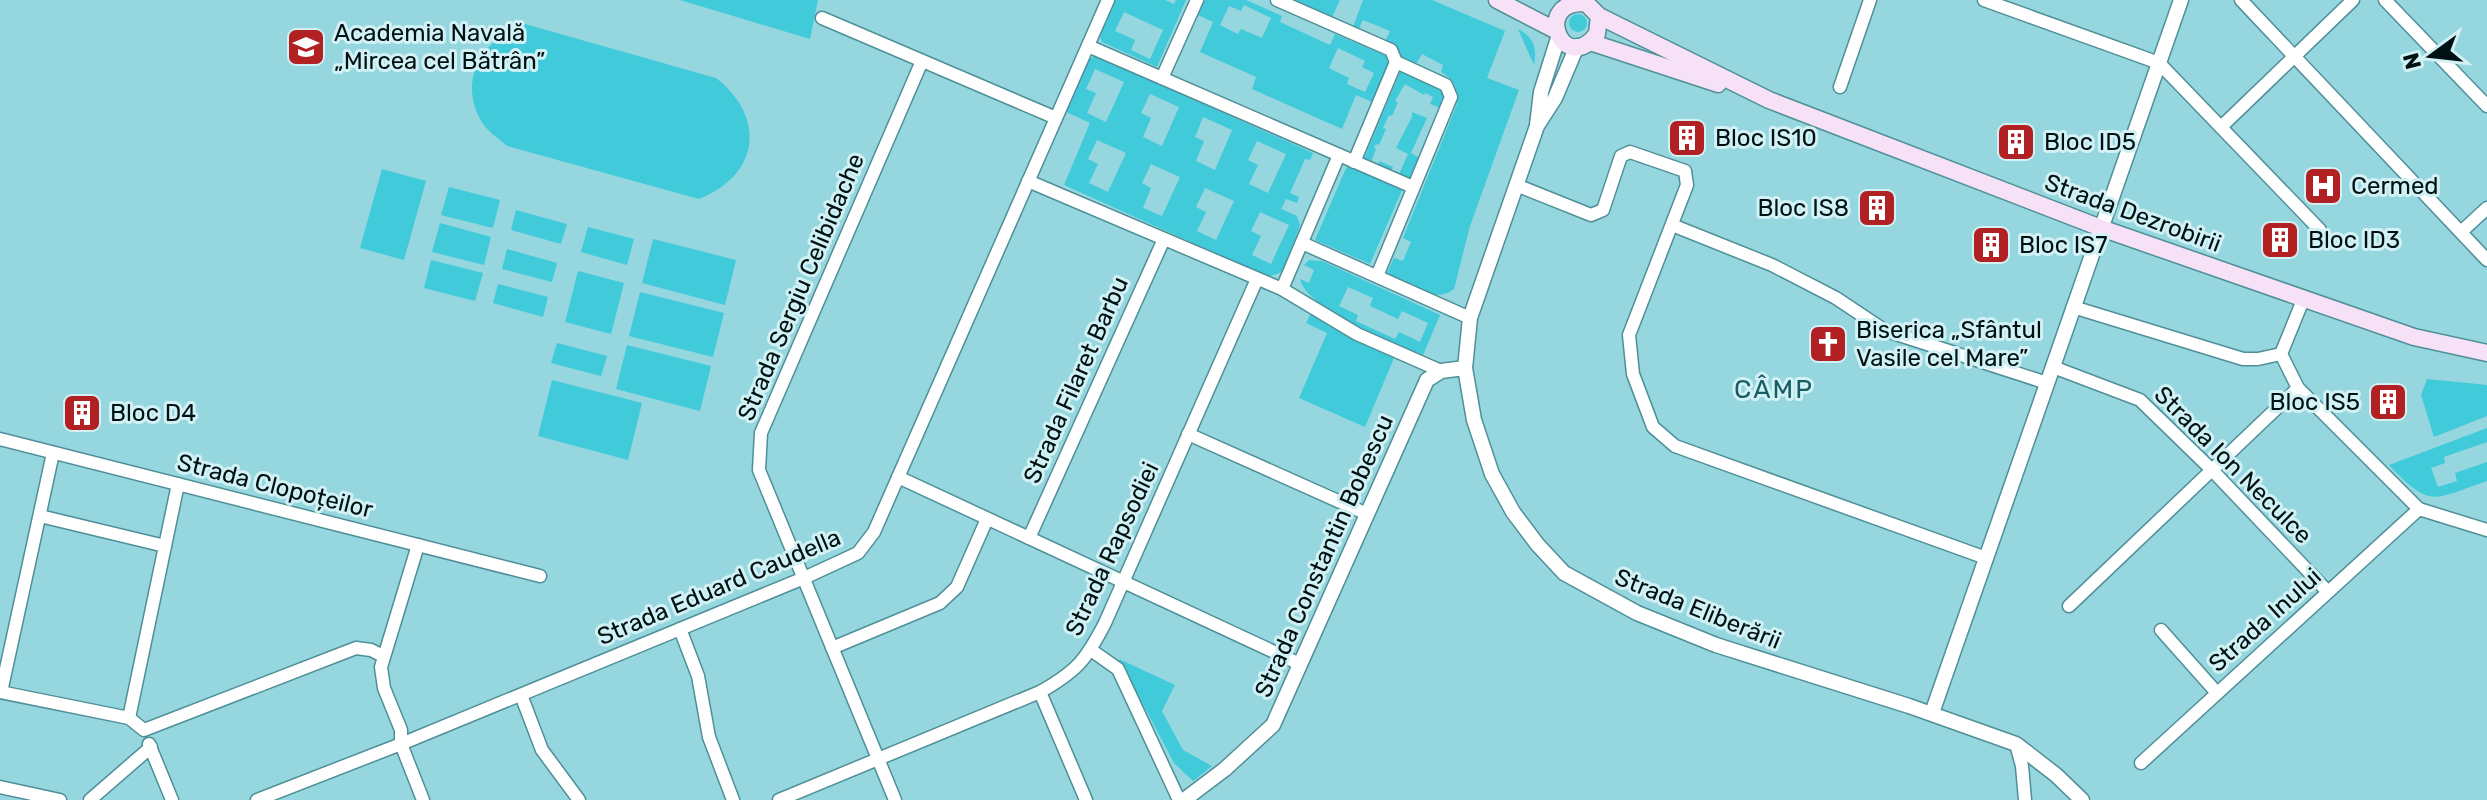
<svg xmlns="http://www.w3.org/2000/svg" width="2487" height="800" font-family="Rubik,sans-serif">
<style>
.green{fill:#40cada;fill-rule:evenodd}
.lines{fill:none;stroke-linecap:round;stroke-linejoin:round}
.minor-casing{stroke:#4f8f98;stroke-width:15}
.tertiary-casing{stroke:#4f8f98;stroke-width:17}
.secondary-casing{stroke:#4f8f98;stroke-width:19}
.minor{stroke:#fff;stroke-width:12}
.tertiary{stroke:#fff;stroke-width:14}
.secondary{stroke:#f7e1f7;stroke-width:16}
.labels{text-anchor:middle;dominant-baseline:central;stroke-width:6;stroke-linejoin:round;paint-order:stroke}
.poi-label{font-size:24px;fill:#001114;stroke:#d1f1f5;text-anchor:start}
.street-label{font-size:24px;fill:#001114;stroke:#d1f1f5}
.neighbourhood-label{font-size:26px;letter-spacing:2px;fill:#175c64;stroke:#d1f1f5}
</style>
<rect width="100%" height="100%" fill="#95d6df"/>
<!-- green -->
<g class="green">
<path d="M680 0H818L810 39Z"/>
<path d="M1112 0H1165L1174 4 1176 0H1186L1157 67 1102 42 1098 32ZM1124 12 1163 30 1150 59 1131 50 1135 40 1115 31Z"/>
<path d="M1205 0H1246L1282 16 1280 22 1330 45 1335 34 1386 56 1388 66 1372 102 1356 95 1342 129 1252 89 1256 77 1200 52 1213 22 1198 15ZM1244 5 1271 18 1262 38 1241 29 1238 34 1220 25 1229 6 1241 11ZM1338 48 1365 61 1362 67 1374 73 1365 92 1347 84 1349 78 1329 68Z"/>
<path d="M1295 0H1340L1332 17Z"/>
<path d="M1363 0H1432L1505 31 1487 78 1519 90 1470 226 1454 289C1434 305 1407 284 1386 275L1394 258 1403 261 1411 242 1403 238 1457 104C1458 88 1455 80 1441 72L1443 65 1422 54 1416 64 1400 56 1397 47 1385 42 1390 31 1363 20 1358 30 1353 27Z"/>
<circle cx="1578" cy="23" r="9"/>
<path d="M525 24 716 78C767 118 759 175 699 199L507 146C499 139 489 132 483 124 456 82 482 38 525 24Z"/>
<path d="M1518 29C1534 37 1537 49 1534 65Z"/>
<path d="M1096 56 1313 153 1310 160 1305 159 1290 193 1299 197 1297 203 1286 199 1281 209 1297 216 1300 225 1283 272 1270 276 1264 275 1064 185 1090 123 1064 111 1086 60ZM1095 69 1124 82 1106 122 1087 113 1096 93 1086 89ZM1150 94 1179 107 1162 146 1143 137 1151 118 1141 113ZM1203 117 1232 130 1215 170 1196 161 1204 141 1195 137ZM1097 140 1126 153 1108 192 1089 183 1098 164 1088 159ZM1257 141 1286 154 1268 193 1249 184 1258 165 1248 160ZM1151 164 1180 177 1162 216 1143 208 1151 188 1142 183ZM1205 188 1234 201 1216 240 1197 231 1206 212 1196 207ZM1260 212 1289 225 1271 264 1252 255 1261 236 1251 231Z"/>
<path d="M1401 70 1443 91 1445 96 1441 108 1430 104 1433 97 1426 93 1424 95 1405 84 1395 101 1398 102 1392 116 1389 115 1383 128 1386 129 1379 145 1376 144 1374 148 1376 149 1371 162 1378 165 1379 161 1393 167 1391 171 1399 174 1408 154 1396 148 1412 117V112L1427 118 1411 153 1420 158 1411 182 1363 161Z"/>
<path d="M1347 166 1402 190 1370 264 1315 240Z"/>
<path d="M382 169 426 181 404 260 360 248Z"/>
<path d="M449 187 500 200 493 228 441 215Z"/>
<path d="M516 210 567 224 561 244 511 230Z"/>
<path d="M440 223 491 237 484 265 432 252Z"/>
<path d="M588 227 634 239 627 265 581 252Z"/>
<path d="M653 239 736 260 725 305 642 283Z"/>
<path d="M507 249 557 263 552 282 502 269Z"/>
<path d="M431 260 483 273 475 301 424 288Z"/>
<path d="M1309 260 1322 261 1440 315 1423 355C1395 343 1306 309 1300 279L1309 283 1314 270 1304 265ZM1348 287 1373 298 1370 306 1398 319 1402 311 1428 323 1420 342 1399 332 1395 339 1356 321 1358 315 1339 306Z"/>
<path d="M578 271 624 283 611 334 565 322Z"/>
<path d="M498 284 548 297 543 317 493 303Z"/>
<path d="M640 292 724 313 713 357 629 336Z"/>
<path d="M1311 313 1334 324 1349 336 1394 358 1365 427 1299 398 1327 333 1306 323Z"/>
<path d="M557 343 607 356 601 376 551 363Z"/>
<path d="M627 345 711 366 700 411 616 389Z"/>
<path d="M2427 379 2487 385V416L2434 437 2421 395Z"/>
<path d="M552 380 642 403 628 460 538 436Z"/>
<path d="M2487 428V442L2444 457 2445 463 2431 468 2438 487 2457 481 2455 473 2487 462V481C2432 500 2431 509 2389 465Z"/>
<path d="M1119 659 1175 685 1162 711 1183 750 1212 766 1193 781 1174 763Z"/>
</g>
<g class="lines">
<defs>
<g id="minor">
<path d="M1277 0 1391 50 1396 62 1446 85 1451 97 1377 276"/>
<path d="M1984 0 2159 63 2320 230"/>
<path d="M2241 0 2487 260"/>
<path d="M2385 0 2487 106"/>
<path d="M822 18 1056 118"/>
<path d="M1088 46 1413 187"/>
<path d="M1162 78 1197 0"/>
<path d="M1840 87 1870 0"/>
<path d="M2221 127 2353 0"/>
<path d="M1354 162 1396 62"/>
<path d="M1028 181 1282 289 1357 334 1441 371"/>
<path d="M1516 185 1591 215 1603 210 1621 156 1630 152 1685 171 1687 185 1629 335 1633 374 1653 427 1675 446 1986 558"/>
<path d="M1672 225 1772 265 1836 298 1884 330 2047 383"/>
<path d="M2461 232 2487 208"/>
<path d="M1302 243 1470 318"/>
<path d="M1282 289 1339 155"/>
<path d="M2073 307 2243 359H2258L2281 354"/>
<path d="M2281 354 2298 388 2419 509 2487 530"/>
<path d="M2281 354 2303 300"/>
<path d="M2053 367 2140 400 2212 470 2328 592"/>
<path d="M1188 434 1367 514"/>
<path d="M0 439 540 576"/>
<path d="M898 477 1300 664"/>
<path d="M40 516 165 546"/>
<path d="M1029 538 1164 239"/>
<path d="M418 545 381 667 384 688 401 730V744L423 800"/>
<path d="M2069 606 2298 388"/>
<path d="M680 629 698 676 709 737 733 800"/>
<path d="M2161 630 2217 693"/>
<path d="M832 648 940 603 957 587 987 519"/>
<path d="M1091 650 1118 669 1179 800"/>
<path d="M0 692 129 718 144 730 356 648 371 650 383 656"/>
<path d="M1 692 53 453"/>
<path d="M1040 692 1086 800"/>
<path d="M521 695 542 750 579 800"/>
<path d="M129 718 178 484"/>
<path d="M149 744 172 800"/>
<path d="M2016 744 2022 766 2025 800"/>
<path d="M2141 763 2419 509"/>
<path d="M0 787 60 800"/>
<path d="M90 800 151 747"/>
<path d="M257 800 401 744 804 578 858 553 874 532 1108 0"/>
<path d="M779 800 1040 692C1077 671 1086 660 1105 623L1257 279"/>
<path d="M895 800 759 470 761 433 922 61"/>
</g>
<g id="tertiary">
<path d="M1577 46 1555 98 1537 126 1470 318 1465 368 1474 420 1492 474 1513 512 1537 544 1564 573 1637 613 1716 645 1909 706 2016 744 2056 775 2082 800"/>
<path d="M1537 125 1541 92 1559 35"/>
<path d="M1932 713 2181 0"/>
<path d="M1184 800 1225 769 1273 725 1427 380 1441 371 1465 368"/>
</g>
<g id="secondary">
<path d="M1497 0 1557 31"/>
<path d="M1599 16 1597 34C1563 78 1531 0 1586 3L1599 16 1769 100 2101 228 2414 337 2487 353"/>
<path d="M1590 42 1718 84"/>
</g>
</defs>
<!-- minor casing -->
<use href="#minor" class="minor-casing"/>
<!-- tertiary casing -->
<use href="#tertiary" class="tertiary-casing"/>
<!-- secondary casing -->
<use href="#secondary" class="secondary-casing"/>
<!-- minor -->
<use href="#minor" class="minor"/>
<!-- tertiary -->
<use href="#tertiary" class="tertiary"/>
<!-- secondary -->
<use href="#secondary" class="secondary"/>
</g>
<!-- icons -->
<defs>
<symbol id="university-square" viewBox="-11 -11 22 22"><rect x="-9" y="-9" width="18" height="18" rx="4" fill="#b12023" stroke="#d1f1f5"/><path d="M0-5L7-2L0 1L-7-2ZM-4 1L0 2.5L4 1V4Q0 6-4 4Z" fill="#fff"/></symbol>
<symbol id="building-square" viewBox="-11 -11 22 22"><rect x="-9" y="-9" width="18" height="18" rx="4" fill="#b12023" stroke="#d1f1f5"/><path d="M-4-6H4V6H1V3H-1V6H-4ZM-2.5-4.3h1.7v1.8h-1.7ZM.8-4.3h1.7v1.8H.8ZM-2.5-1h1.7V.8h-1.7ZM.8-1h1.7V.8H.8Z" fill="#fff"/></symbol>
<symbol id="hospital-square" viewBox="-11 -11 22 22"><rect x="-9" y="-9" width="18" height="18" rx="4" fill="#b12023" stroke="#d1f1f5"/><path d="M-5-5h3v3.5h4V-5h3V5h-3V1.5h-4V5h-3Z" fill="#fff"/></symbol>
<symbol id="church-square" viewBox="-11 -11 22 22"><rect x="-9" y="-9" width="18" height="18" rx="4" fill="#b12023" stroke="#d1f1f5"/><path d="M-1.2-6h2.4v3.5h3.3v2.4h-3.3V6h-2.4V-.1h-3.3v-2.4h3.3Z" fill="#fff"/></symbol>
</defs>
<g fill-rule="evenodd">
<use href="#university-square" x="284" y="25" width="44" height="44"/>
<use href="#building-square" x="1665" y="116" width="44" height="44"/>
<use href="#building-square" x="1994" y="120" width="44" height="44"/>
<use href="#hospital-square" x="2301" y="164" width="44" height="44"/>
<use href="#building-square" x="1855" y="186" width="44" height="44"/>
<use href="#building-square" x="2258" y="218" width="44" height="44"/>
<use href="#building-square" x="1969" y="223" width="44" height="44"/>
<use href="#church-square" x="1806" y="322" width="44" height="44"/>
<use href="#building-square" x="2366" y="380" width="44" height="44"/>
<use href="#building-square" x="60" y="391" width="44" height="44"/>
</g>
<g class="labels">
<!-- poi labels -->
<g class="poi-label">
<text x="334" y="33">Academia Navală<tspan x="334" dy="28">„Mircea cel Bătrân”</tspan></text>
<text x="1715" y="138">Bloc IS10</text>
<text x="2044" y="142">Bloc ID5</text>
<text x="2351" y="186">Cermed</text>
<text x="1849" y="208" text-anchor="end">Bloc IS8</text>
<text x="2308" y="240">Bloc ID3</text>
<text x="2019" y="245">Bloc IS7</text>
<text x="1856" y="330">Biserica „Sfântul<tspan x="1856" dy="28">Vasile cel Mare”</tspan></text>
<text x="2360" y="402" text-anchor="end">Bloc IS5</text>
<text x="110" y="413">Bloc D4</text>
</g>
<!-- street labels -->
<g class="street-label">
<text transform="translate(2133 213) rotate(20)">Strada Dezrobirii</text>
<text transform="translate(801 287) rotate(-67)">Strada Sergiu Celibidache</text>
<text transform="translate(1076 380) rotate(-66)">Strada Filaret Barbu</text>
<text transform="translate(2233 465) rotate(45)">Strada Ion Neculce</text>
<text transform="translate(275 486) rotate(14)">Strada Clopoțeilor</text>
<text transform="translate(1112 549) rotate(-65)">Strada Rapsodiei</text>
<text transform="translate(1324 556) rotate(-66)">Strada Constantin Bobescu</text>
<text transform="translate(719 587) rotate(-23)">Strada Eduard Caudella</text>
<text transform="translate(1698 609) rotate(22)">Strada Eliberării</text>
<text transform="translate(2265 620) rotate(-42)">Strada Inului</text>
</g>
<!-- neighbourhood labels -->
<g class="neighbourhood-label">
<text x="1774" y="389">CÂMP</text>
</g>
</g>
<!-- north arrow -->
<g transform="translate(2431 56) rotate(255)" stroke="#d1f1f5" stroke-width="6" paint-order="stroke">
<path d="M0-6L14 30L0 20L-14 30Z" fill="#001114"/>
<text y="-12" font-size="22" font-weight="bold" text-anchor="middle" fill="#001114">N</text>
</g>
</svg>
